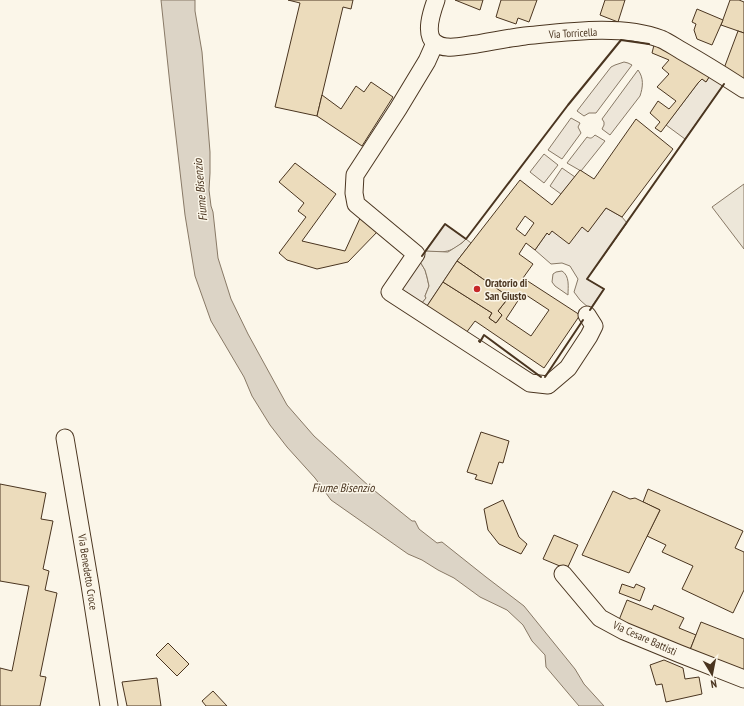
<svg xmlns="http://www.w3.org/2000/svg" width="744" height="706" font-family="'PT Sans Narrow',sans-serif">
<style>
.green{fill:#ede6d9;stroke:#887966}
.parking{fill:#ede7d9;stroke:#887966}
.water{fill:#dcd4c6;stroke:#887966}
.building{fill:#ecdcbc;stroke:#4a3520;fill-rule:evenodd}
.lines{fill:none;stroke-linecap:round;stroke-linejoin:round}
.minor-casing{stroke:#4a3520;stroke-width:19}
.minor{stroke:#fbf6e9;stroke-width:17}
.wall{stroke:#4a3520;stroke-width:2}
.poi-dot{fill:#c62828;stroke:#fbf6e9;stroke-width:1.5}
.labels{text-anchor:middle;dominant-baseline:central;stroke-width:3;stroke-linejoin:round;paint-order:stroke}
.street-label{font-size:11px;fill:#4a3520;stroke:#fbf6e9}
.poi-label{font-size:11px;font-weight:bold;fill:#4a3520;stroke:#fbf6e9;text-anchor:start}
.water-label{font-size:12px;font-style:italic;fill:#4a3520;stroke:#fbf6e9}
</style>
<rect width="100%" height="100%" fill="#fbf6e9"/>
<!-- green -->
<g class="green">
<path d="M624 62 628 63 632 65 596 113H589L584 116 577 111 611 67 615 65Z"/>
<path d="M638 70C644 78 643 87 640 96L610 135 602 129 604 125V122L602 119Z"/>
<path d="M711 74 724 84 685 139 666 125 698 83 702 79 706 82Z"/>
<path d="M571 118 580 123 578 127 581 133 562 159 548 150Z"/>
<path d="M595 135 605 141 581 171 567 163 587 137C591 139 592 138 595 135Z"/>
<path d="M544 154 558 165 544 183 530 172Z"/>
<path d="M562 168 575 177 561 194 550 186Z"/>
<path d="M606 208 622 217 627 223 587 279 604 289 590 309 580 300 574 292 578 279 570 266 562 263 551 264 535 250 547 233 549 234 552 231 582 227 588 231Z"/>
<path d="M445 224 466 239C452 253 444 253 425 251Z"/>
<path d="M419 260 425 270 427 277 429 286 425 296 426 298 422 303 400 288Z"/>
<path d="M562 271C570 276 568 287 568 295L555 286 552 282 553 274 556 272Z"/>
</g>
<!-- parking -->
<g class="parking">
<path d="M744 184V249L712 207Z"/>
<path d="M466 239 471 243 457 261 427 306 422 303 426 298 425 296 429 286 427 277 425 270 419 260 425 251 448 252 462 243Z"/>
</g>
<!-- water -->
<path class="water" d="M161 0H195V11L202 52 210 152V173L209 190 211 206 213 212 218 258 231 299 248 334 287 405 314 436 370 487 412 521H415L419 529 437 543 442 542 486 577 524 606 575 669 584 684 604 706H579L546 667 545 655 532 641 523 625 507 610 480 597 454 578 438 570 422 560 408 554 331 500 315 478 287 447 270 425 252 396 244 377 211 321 195 276 185 215 170 85Z"/>
<!-- building -->
<g class="building">
<path d="M288 0H353L351 9 343 7 317 116 275 107 300 3Z"/>
<path d="M455 0H483L480 10Z"/>
<path d="M501 0H537L529 22 518 18 516 24 496 17Z"/>
<path d="M605 0H625L618 22 600 15Z"/>
<path d="M730 0H739L744 2V33L721 25Z"/>
<path d="M697 9 723 20 712 45 697 39 694 30 696 24 692 22Z"/>
<path d="M738 31 744 33V80L723 71Z"/>
<path d="M654 45 703 68 711 74 706 82 702 79 698 83 661 132 655 128 660 122 650 113 658 101 669 109 676 101 657 87 669 74 662 68 669 60 652 53Z"/>
<path d="M371 82 393 97 362 146 317 116 322 95 341 109 356 86 364 92Z"/>
<path d="M636 119 673 149 622 217 606 208 588 232 582 227 569 244 552 231 549 235 547 233 535 250 526 243 519 254 533 264 523 278 580 315 544 368 475 321 466 333 427 306 443 282 492 313 489 318 496 323 502 315 498 311 509 297 457 261 520 180 552 205 580 170 594 179ZM525 216 534 223 525 236 516 229ZM523 293 549 310 531 336 506 319Z"/>
<path d="M295 163 336 194 302 241 345 251 361 216 379 230 348 262 317 269 287 260 279 253 306 217 298 211 304 203 279 182Z"/>
<path d="M457 261 509 297 498 311 502 315 496 323 489 318 492 313 443 282Z"/>
<path d="M481 432 509 441 503 463 499 462 492 484 475 479 477 475 467 472Z"/>
<path d="M0 484 46 493 41 519 53 521 43 569 49 571 45 590 57 593 40 676 46 677 40 706H0V668L12 671 29 586 0 581Z"/>
<path d="M648 489 743 531 735 548 744 552V590L733 613 682 589 693 566 662 552 666 545 647 536 660 510 643 502Z"/>
<path d="M613 491 630 499 635 498 660 510 629 573 582 555Z"/>
<path d="M503 500 519 537 527 544 521 554 499 544 488 530 484 509Z"/>
<path d="M554 535 578 545 567 569 543 559Z"/>
<path d="M622 584 634 588 636 584 645 588 640 601 619 593Z"/>
<path d="M627 600 652 610 654 605 684 618 679 628 696 635 690 650 619 620Z"/>
<path d="M701 622 744 639V670L690 650Z"/>
<path d="M168 643 189 664 177 676 156 655Z"/>
<path d="M664 660 683 668 685 679 699 677 702 694 666 702 662 684 656 685 650 665Z"/>
<path d="M157 678 161 706H127L122 682Z"/>
<path d="M213 691 227 706H206L202 701Z"/>
</g>
<g class="lines">
<defs>
<g id="minor">
<path d="M436 0C432 11 424 34 435 43 438 45 443 47 447 47 457 48 467 45 477 44 493 41 509 38 525 36 566 32 622 24 661 39 668 42 675 47 682 51 703 63 724 76 744 89"/>
<path d="M435 43 427 61 398 109 355 175 354 193 356 204 416 254 390 292 530 383 548 385 568 368 589 336 594 326 587 315"/>
<path d="M65 438 90 585 109 706"/>
<path d="M563 574 600 618 624 631 680 654 744 679"/>
</g>
</defs>
<!-- minor casing -->
<use href="#minor" class="minor-casing"/>
<!-- minor -->
<use href="#minor" class="minor"/>
<!-- wall -->
<g class="wall">
<path d="M422 256 445 224 466 239 568 105 621 40 649 44"/>
<path d="M590 310 604 289 587 279 724 84"/>
<path d="M479 341 480 342 484 335 541 377"/>
<path d="M545 377 583 320"/>
</g>
</g>
<!-- markers -->
<circle class="poi-dot" cx="477" cy="289" r="4"/>
<g class="labels">
<!-- street labels -->
<g class="street-label">
<text transform="translate(573 33) rotate(-3)">Via Torricella</text>
<text transform="translate(88 572) rotate(81)">Via Benedetto Croce</text>
<text transform="translate(645 638) rotate(24)">Via Cesare Battisti</text>
</g>
<!-- poi labels -->
<g class="poi-label">
<text x="485" y="283">Oratorio di<tspan x="485" dy="13">San Giusto</tspan></text>
</g>
<!-- water labels -->
<g class="water-label">
<text transform="translate(200 190) rotate(-95)">Fiume Bisenzio</text>
<text x="343" y="487">Fiume Bisenzio</text>
</g>
</g>
<!-- north arrow -->
<g transform="translate(712 674) rotate(170)" stroke="#fbf6e9" stroke-width="3" paint-order="stroke">
<path d="M0-3L7 15L0 10L-7 15Z" fill="#4a3520"/>
<text y="-6" font-size="11" font-weight="bold" text-anchor="middle" fill="#4a3520">N</text>
</g>
</svg>
